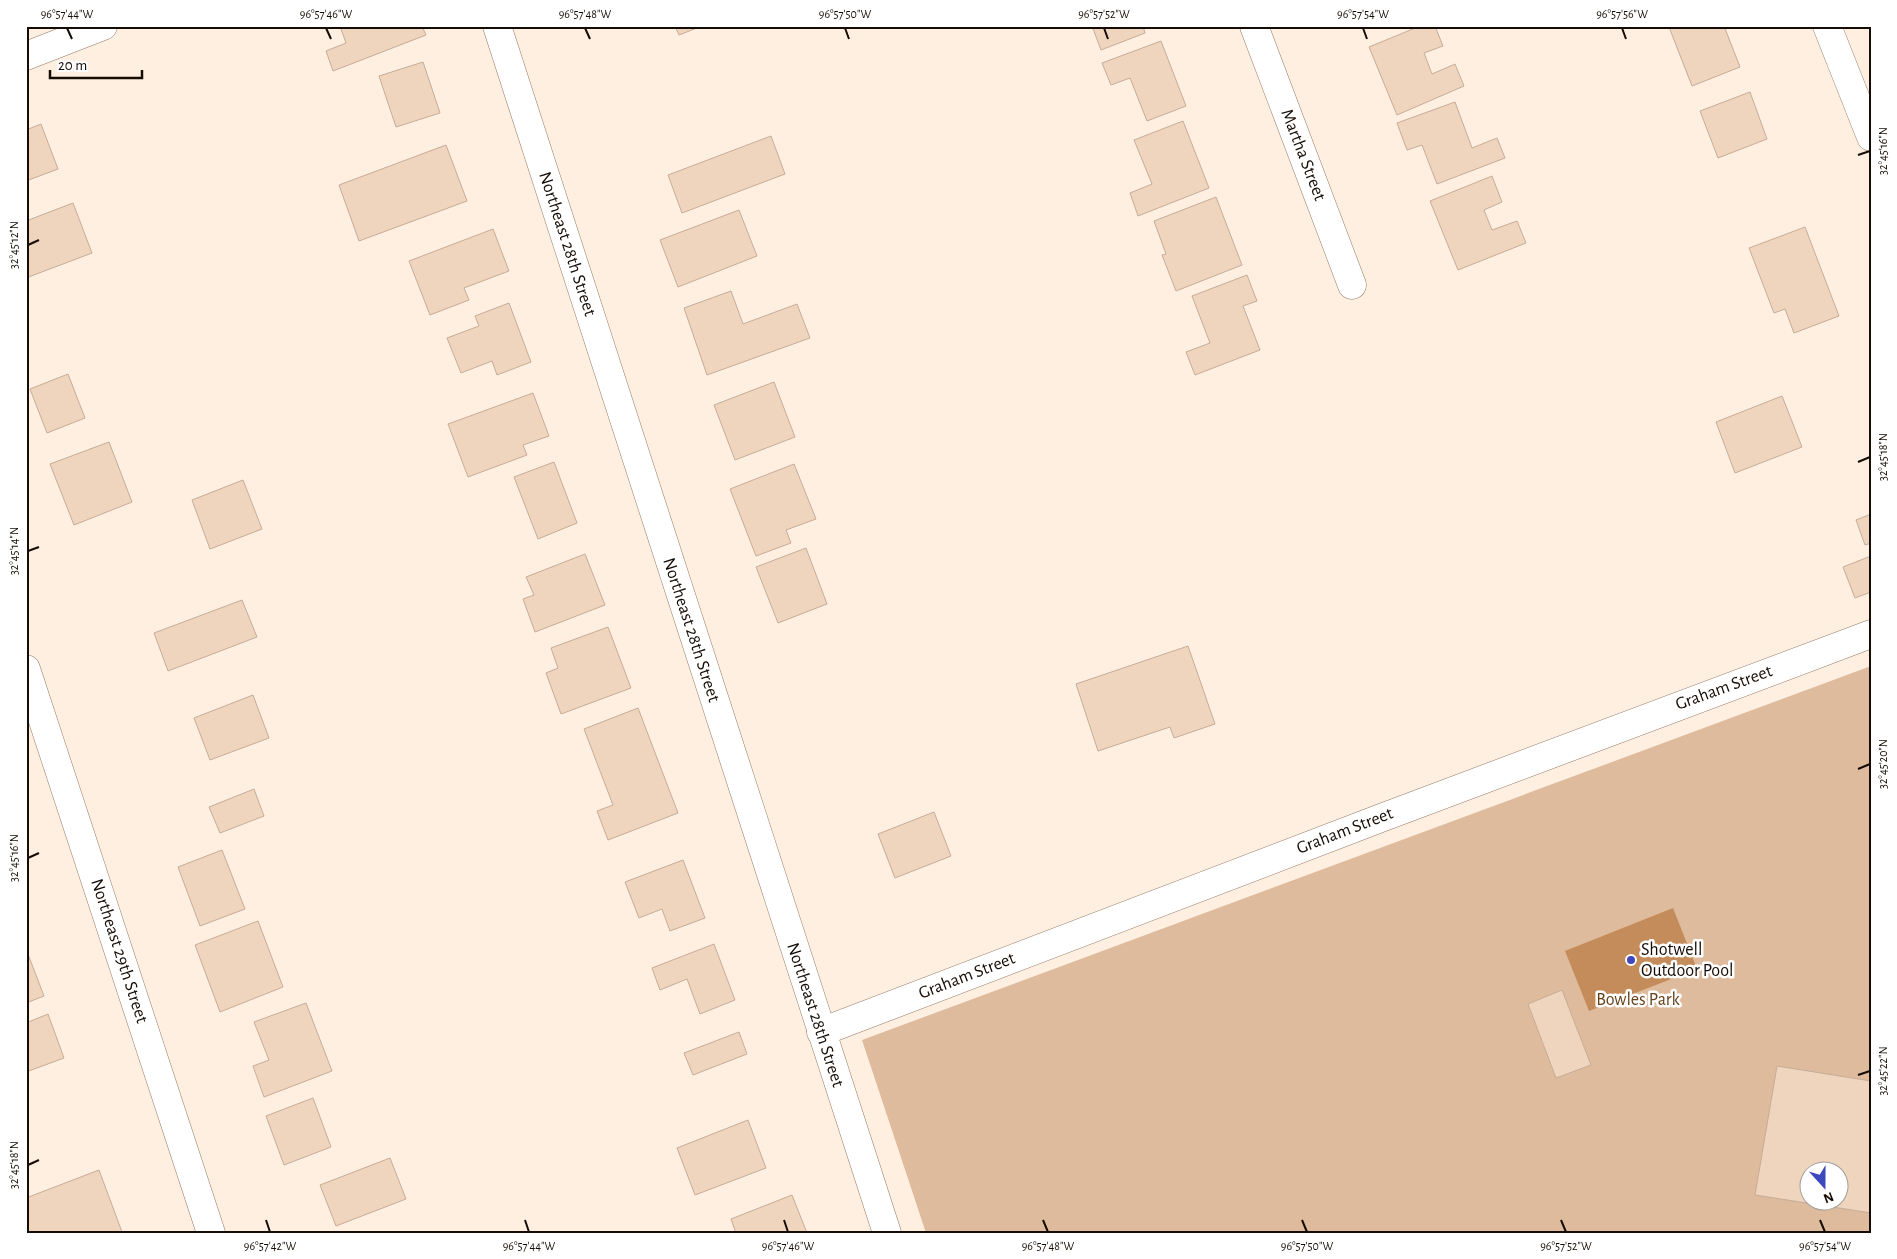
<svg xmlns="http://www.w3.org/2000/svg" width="1897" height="1259" font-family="'Alegreya Sans',sans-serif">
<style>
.green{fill:#debb9c;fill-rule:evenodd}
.water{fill:#c38c5a}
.building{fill:#efd5be;stroke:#c6ac97;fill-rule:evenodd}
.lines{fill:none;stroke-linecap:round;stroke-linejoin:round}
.minor-casing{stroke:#937b66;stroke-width:29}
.minor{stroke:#fff;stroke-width:28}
.ticks{fill:none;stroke:#150c05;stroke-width:2}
.poi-dot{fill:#3d48bc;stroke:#fff;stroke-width:2}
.labels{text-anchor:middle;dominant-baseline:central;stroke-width:5;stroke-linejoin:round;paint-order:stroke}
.street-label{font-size:18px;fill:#150c05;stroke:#fff}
.poi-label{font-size:18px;fill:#150c05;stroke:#fff;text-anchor:start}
.park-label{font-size:18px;fill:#67411a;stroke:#fff}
.neatline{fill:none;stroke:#150c05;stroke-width:2}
.ticks-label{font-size:12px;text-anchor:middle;fill:#150c05}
</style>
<rect width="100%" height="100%" fill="#ffefe1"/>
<!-- green -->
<path class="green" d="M1871 666V1233H926L862 1040ZM1810 1172H1840V1202H1810Z"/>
<!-- water -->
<path class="water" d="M1673 908 1697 969 1589 1011 1565 951Z"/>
<!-- building -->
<g class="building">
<path d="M340 26H422L426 35 333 71 326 51 346 43Z"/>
<path d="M675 26H702L679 35Z"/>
<path d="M1092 26H1143L1145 33 1101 50Z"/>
<path d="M1420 26H1435L1443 46 1424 53 1432 74 1455 64 1464 86 1397 115 1369 47Z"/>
<path d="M1671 26H1724L1740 67 1692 86 1669 27Z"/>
<path d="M1161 41 1186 106 1147 121 1130 78 1111 85 1102 63Z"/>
<path d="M423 62 440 113 396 127 379 76Z"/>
<path d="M1750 92 1767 139 1718 158 1700 111Z"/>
<path d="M1455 102 1472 148 1497 138 1505 158 1437 184 1422 145 1407 150 1397 123Z"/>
<path d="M1183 121 1209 188 1138 216 1130 193 1152 184 1134 140Z"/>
<path d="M41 124 58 169 26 181V130Z"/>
<path d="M771 136 785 174 682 213 668 175Z"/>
<path d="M446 145 467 201 359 241 339 185Z"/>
<path d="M1492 176 1502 202 1484 210 1492 230 1517 221 1526 243 1458 270 1430 201Z"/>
<path d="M1216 197 1242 265 1176 291 1162 255 1166 254 1154 221Z"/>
<path d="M73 203 92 253 26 278V221Z"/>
<path d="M739 210 757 256 678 287 660 240Z"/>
<path d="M1805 227 1839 316 1794 333 1785 309 1774 313 1749 248Z"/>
<path d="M493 229 509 271 464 288 469 300 430 315 409 261Z"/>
<path d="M1247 275 1257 301 1243 306 1260 350 1195 375 1186 352 1210 343 1192 296Z"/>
<path d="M731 291 743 324 797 304 810 338 707 375 684 308Z"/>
<path d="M509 303 531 362 497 375 492 361 461 373 447 338 479 326 475 316Z"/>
<path d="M68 374 85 418 47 433 30 389Z"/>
<path d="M774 382 795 437 735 460 714 405Z"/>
<path d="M533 393 549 436 523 445 527 455 468 477 448 424Z"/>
<path d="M1782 396 1802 447 1735 473 1716 422Z"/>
<path d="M109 442 132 502 74 525 50 464Z"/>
<path d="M554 462 577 523 538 539 514 477Z"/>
<path d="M794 464 816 519 786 530 791 543 756 556 730 489Z"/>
<path d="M243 480 262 529 210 549 192 500Z"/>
<path d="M1871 514V543L1865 545 1856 520Z"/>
<path d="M806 548 827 604 778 623 756 567Z"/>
<path d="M585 554 605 605 535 632 523 599 534 595 526 577Z"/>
<path d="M1871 556V592L1855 598 1843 567Z"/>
<path d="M242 600 257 637 168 671 154 633Z"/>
<path d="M608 627 631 688 561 714 546 673 558 668 551 648Z"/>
<path d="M1188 646 1215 724 1174 738 1170 727 1098 751 1076 684Z"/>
<path d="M253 695 269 738 210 760 194 718Z"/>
<path d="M638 708 678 813 608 840 597 811 613 805 584 729Z"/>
<path d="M254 789 264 816 220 833 209 807Z"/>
<path d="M934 812 951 856 895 878 878 834Z"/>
<path d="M222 850 245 909 200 926 178 867Z"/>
<path d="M683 860 705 918 670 931 662 909 639 918 625 882Z"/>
<path d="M258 921 283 987 220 1012 195 945Z"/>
<path d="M714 944 735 1000 700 1014 687 979 660 990 652 968Z"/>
<path d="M26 949 44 996 26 1003Z"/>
<path d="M1562 990 1591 1065 1556 1078 1528 1004Z"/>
<path d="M306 1003 332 1071 264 1097 253 1066 269 1060 254 1022Z"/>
<path d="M48 1014 64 1058 26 1072V1023Z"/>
<path d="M739 1032 747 1054 693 1075 684 1053Z"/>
<path d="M1777 1066 1871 1081V1213L1755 1195ZM1810 1172H1840V1202H1810Z"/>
<path d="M313 1098 331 1147 284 1165 266 1116Z"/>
<path d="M748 1120 766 1168 695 1195 677 1148Z"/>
<path d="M390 1158 406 1199 336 1226 320 1185Z"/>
<path d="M99 1170 122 1232 26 1233V1198Z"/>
<path d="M792 1195 807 1233H736L731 1219Z"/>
</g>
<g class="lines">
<defs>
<g id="minor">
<path d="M497 26 887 1233"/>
<path d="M1254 26 1352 285"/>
<path d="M1827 26 1871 137"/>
<path d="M26 56 103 26"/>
<path d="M26 669 211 1233"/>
<path d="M821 1032 1381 818 1871 634"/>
</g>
</defs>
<!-- minor casing -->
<use href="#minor" class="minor-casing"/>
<!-- minor -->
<use href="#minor" class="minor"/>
</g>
<!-- ticks -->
<path class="ticks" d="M67 28 72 39M326 28 331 39M585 28 590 39M845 28 849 39M1104 28 1108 39M1363 28 1367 39M1622 28 1626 39M1858 155 1870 151M28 245 39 240M1858 462 1870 457M28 551 39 547M1858 769 1870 764M28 858 39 853M1858 1075 1870 1071M28 1165 39 1160M266 1220 270 1232M525 1220 529 1232M784 1220 788 1232M1043 1220 1048 1232M1302 1220 1307 1232M1561 1220 1566 1232M1820 1220 1825 1232"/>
<!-- markers -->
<circle class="poi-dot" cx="1631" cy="960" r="5"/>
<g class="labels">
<!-- street labels -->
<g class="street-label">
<text transform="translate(1303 155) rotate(69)">Martha Street</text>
<text transform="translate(567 244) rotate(72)">Northeast 28th Street</text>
<text transform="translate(691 630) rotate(72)">Northeast 28th Street</text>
<text transform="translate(1724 688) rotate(-20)">Graham Street</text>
<text transform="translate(1345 831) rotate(-21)">Graham Street</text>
<text transform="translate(119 951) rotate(72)">Northeast 29th Street</text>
<text transform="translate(967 976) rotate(-21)">Graham Street</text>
<text transform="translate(815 1015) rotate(72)">Northeast 28th Street</text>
</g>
<!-- poi labels -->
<g class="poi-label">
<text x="1641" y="950">Shotwell<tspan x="1641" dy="21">Outdoor Pool</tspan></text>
</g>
<!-- park labels -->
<g class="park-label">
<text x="1638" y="1000">Bowles Park</text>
</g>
</g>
<!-- border -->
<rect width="1897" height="1259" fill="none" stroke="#ffffff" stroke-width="55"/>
<!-- north arrow -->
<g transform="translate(1824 1186) rotate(159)"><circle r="24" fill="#ffffff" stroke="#a19e9b"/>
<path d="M0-4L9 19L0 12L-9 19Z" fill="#3d48bc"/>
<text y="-8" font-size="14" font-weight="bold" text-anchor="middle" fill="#150c05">N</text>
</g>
<!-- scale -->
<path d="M50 70v8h92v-8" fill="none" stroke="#150c05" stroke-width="2.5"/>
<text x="58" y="70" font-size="15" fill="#150c05" stroke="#ffffff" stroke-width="4" paint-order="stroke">20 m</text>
<rect x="28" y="28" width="1842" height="1204" class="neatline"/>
<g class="ticks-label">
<text x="67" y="18">96°57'44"W</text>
<text x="326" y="18">96°57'46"W</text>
<text x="585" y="18">96°57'48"W</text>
<text x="845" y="18">96°57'50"W</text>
<text x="1104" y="18">96°57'52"W</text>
<text x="1363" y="18">96°57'54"W</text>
<text x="1622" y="18">96°57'56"W</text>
<text transform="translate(1883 151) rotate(-90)" y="4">32°45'16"N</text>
<text transform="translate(14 245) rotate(-90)" y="4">32°45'12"N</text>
<text transform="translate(1883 457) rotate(-90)" y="4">32°45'18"N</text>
<text transform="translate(14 551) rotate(-90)" y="4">32°45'14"N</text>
<text transform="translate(1883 764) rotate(-90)" y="4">32°45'20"N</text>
<text transform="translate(14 858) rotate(-90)" y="4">32°45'16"N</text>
<text transform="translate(1883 1071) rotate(-90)" y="4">32°45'22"N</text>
<text transform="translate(14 1165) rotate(-90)" y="4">32°45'18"N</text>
<text x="270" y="1250">96°57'42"W</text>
<text x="529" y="1250">96°57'44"W</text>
<text x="788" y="1250">96°57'46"W</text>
<text x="1048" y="1250">96°57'48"W</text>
<text x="1307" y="1250">96°57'50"W</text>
<text x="1566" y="1250">96°57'52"W</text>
<text x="1825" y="1250">96°57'54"W</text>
</g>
</svg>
